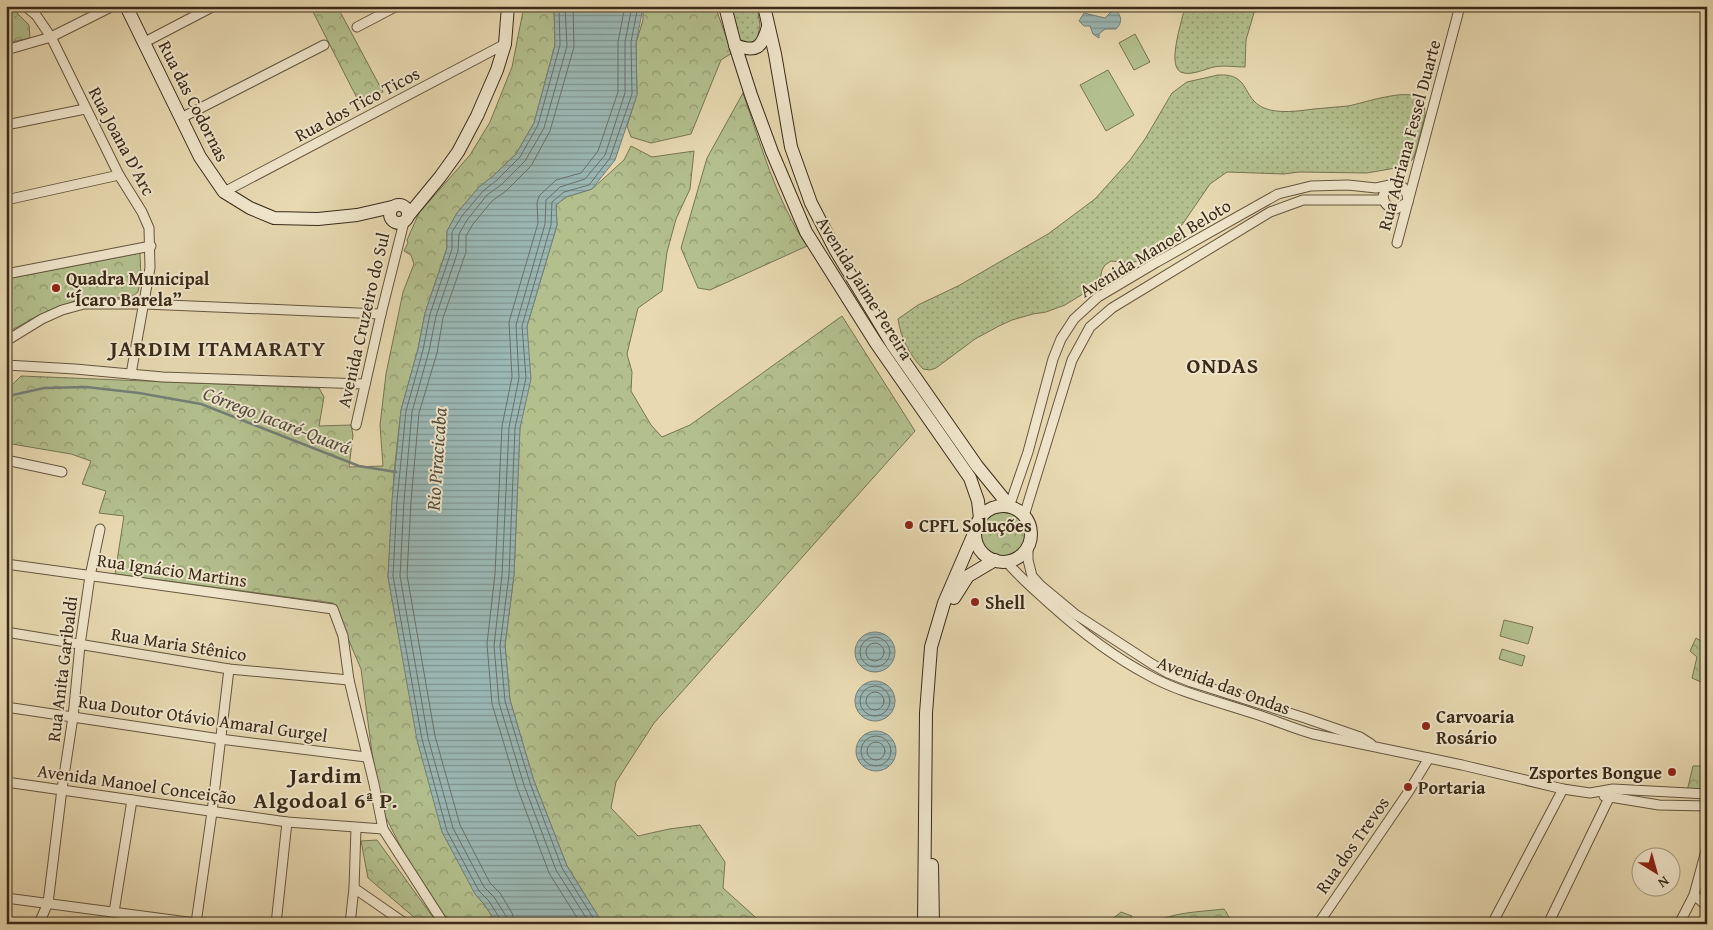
<svg xmlns="http://www.w3.org/2000/svg" width="1713" height="930" font-family="'Gentium Book Plus',serif">
<style>
.grass{fill:url(#grass-dots);stroke:#767554}
.forest{fill:url(#forest-crowns);stroke:#767554}
.garden{fill:#b3c08e;stroke:#767554}
.water{fill:url(#water-rules);stroke:#747f77}
.lines{fill:none;stroke-linecap:round;stroke-linejoin:round}
.shore{stroke:#6a7167;stroke-width:1}
.stream{stroke:#747f77;stroke-width:2.5}
.street-casing{stroke:#65563f;stroke-width:11}
.secondary-casing{stroke:#392a19;stroke-width:14}
.street{stroke:#f0e6cc;stroke-width:9}
.secondary{stroke:#f0e6cc;stroke-width:12}
.poi-dot{fill:#8f2418;stroke:#f0e6cc;stroke-width:2}
.labels{text-anchor:middle;dominant-baseline:central;stroke-width:4;stroke-linejoin:round;paint-order:stroke}
.street-label{font-size:18px;fill:#392a19;stroke:#f0e6cc}
.poi-label{font-size:18px;font-weight:bold;fill:#392a19;stroke:#f0e6cc;text-anchor:start}
.water-label{font-size:19px;font-style:italic;fill:#524e40;stroke:#f0e6cc}
.district-label{font-size:22px;font-weight:bold;letter-spacing:1px;fill:#392a19;stroke:#f0e6cc}
</style>
<defs>
<pattern id="grass-dots" width="8" height="8" patternUnits="userSpaceOnUse" patternTransform="scale(1.25)"><rect width="8" height="8" fill="#b3c08e"/><path d="M2 2h.1M6 6h.1" fill="none" stroke="#939c73" stroke-width="1.8" stroke-linecap="round"/></pattern>
<pattern id="forest-crowns" width="20" height="18" patternUnits="userSpaceOnUse" patternTransform="scale(1.25)"><rect width="20" height="18" fill="#b3c08e"/><path d="M2 6a3 3 0 1 1 6 0M12 15a3 3 0 1 1 6 0" fill="none" stroke="#939c73"/></pattern>
<pattern id="water-rules" width="6" height="5" patternUnits="userSpaceOnUse" patternTransform="scale(1.25)"><rect width="6" height="5" fill="#9bb8b5"/><path d="M0 2.5h6" fill="none" stroke="#7f9692"/></pattern>
</defs>
<rect width="100%" height="100%" fill="#e8d9b1"/>
<filter id="stains"><feTurbulence type="fractalNoise" baseFrequency=".004" numOctaves="4"/><feColorMatrix values="0 0 0 0 .2 0 0 0 0 .09 0 0 0 0 .02 0 0 0 .5 -.17"/></filter>
<radialGradient id="worn" r=".72"><stop offset=".6" stop-color="#630" stop-opacity="0"/><stop offset="1" stop-color="#630" stop-opacity=".3"/></radialGradient>
<!-- grass -->
<g class="grass">
<path d="M729 6H757L760 25 757 40 751 43 740 41Z"/>
<path d="M1185 6H1256L1246 40 1245 67C1235 67 1224 65 1214 67 1205 69 1193 75 1184 73 1164 71 1183 19 1185 6Z"/>
<path d="M1218 75C1251 73 1241 98 1264 108 1278 114 1299 111 1314 109 1325 108 1337 107 1348 106 1364 103 1406 88 1419 98 1424 102 1425 109 1425 115L1415 154 1412 160 1401 167 1367 173 1299 172 1284 174 1227 172 1210 184 1175 235 1166 243 1143 259 1131 263 1111 261 1105 265 1102 270 1099 284 1065 305 1046 312 1033 314 1012 320 999 326 975 339 936 368 930 370 923 369C909 354 901 339 898 319L918 305 958 286 1048 234 1095 199 1130 160 1145 139 1172 93 1187 82Z"/>
</g>
<!-- forest -->
<g class="forest">
<path d="M310 6H337L383 92 360 104Z"/>
<path d="M524 6H554L555 45 534 123 516 154 493 176 479 187 457 213 447 231V248L425 313 418 349 401 410 394 473 388 577 403 658 475 894 484 904 497 924H450L404 853 383 812 372 753 361 669 333 603 115 574 124 516 99 513 106 491 82 484 91 461 71 454 6 443V391L21 376 319 388 324 397 319 426 351 425 353 435 349 467 383 466 380 425 386 374 403 292 414 264 411 255 404 251 408 243 407 240 419 213 470 155 490 122 512 67Z"/>
<path d="M643 6H715L732 53 721 60 691 134 651 143 631 137 627 126 637 94 636 43 643 20Z"/>
<path d="M6 9 14 10 29 25 30 38 6 43Z"/>
<path d="M743 93C761 145 776 200 807 246L710 290 698 288 681 248 707 158Z"/>
<path d="M631 146 652 157 694 151 690 189 676 219 667 252 662 291 638 308 627 354 632 372 631 391 651 425 662 437 690 425 842 316 915 431 654 723 616 782 611 808 638 836 669 829 700 825 725 862 723 888 763 924H603L567 866 534 781 510 700 505 645 514 575 520 425 527 326 557 225 556 205 566 197 592 189 624 160Z"/>
<path d="M140 253 141 278 138 292 131 297 77 300 38 316 6 333V279Z"/>
<circle cx="1003" cy="534" r="23"/>
<path d="M1696 638 1704 643 1707 641V687L1703 683 1692 678 1697 657 1690 651Z"/>
<path d="M1707 764V791H1687L1693 766H1705Z"/>
<path d="M377 840 438 924H422L368 878 361 841Z"/>
<path d="M1224 909C1227 912 1228 918 1232 919 1240 923 1247 917 1258 924H1150C1173 912 1198 912 1224 909Z"/>
<path d="M1121 912 1132 916 1130 924H1106Z"/>
</g>
<!-- garden -->
<g class="garden">
<path d="M1135 34 1150 62 1134 70 1119 43Z"/>
<path d="M1108 70 1134 115 1106 131 1080 85Z"/>
<path d="M1504 620 1533 627 1528 644 1500 636Z"/>
<path d="M1502 649 1525 656 1522 666 1499 659Z"/>
</g>
<!-- water -->
<g class="water">
<path d="M554 6H643V8L636 43 637 95 615 160 592 189 566 197 556 205 557 225 527 326 531 379 520 428 514 575 505 645 510 700 534 781 567 866 603 924H497L484 904 475 894 442 832 417 740 388 577 392 500 401 410 418 349 425 313 447 248V231L457 213 479 187 493 176 516 154 534 123 555 45Z"/>
<path d="M1113 10 1117 11C1122 18 1122 23 1116 29H1105L1099 34V38L1093 34 1090 26H1084L1079 21 1084 13 1105 18Z"/>
<circle cx="875" cy="652" r="20"/>
<circle cx="875" cy="701" r="20"/>
<circle cx="876" cy="751" r="20"/>
</g>
<g class="lines">
<!-- shore -->
<g class="shore">
<circle cx="875" cy="652" r="15"/>
<circle cx="875" cy="652" r="9"/>
<circle cx="875" cy="701" r="15"/>
<circle cx="875" cy="701" r="9"/>
<circle cx="876" cy="751" r="15"/>
<circle cx="876" cy="751" r="9"/>
<path d="M501 924 500 919 489 901 479 891 447 831 422 739 393 576 397 501 406 411 423 350 430 314 452 249V232L462 216 483 191 497 180 520 157 538 125 560 45 559 6"/>
<path d="M507 924 506 916 494 897 484 887 453 828 428 738 400 576 404 501 412 412 429 351 436 316 458 251 459 234 467 220 487 195 501 185 525 161 544 128 567 46 565 6"/>
<path d="M515 924 512 913 500 893 490 883 460 825 435 736 407 575 411 501 419 413 437 353 443 318 466 252V236L473 224 492 201 506 191 531 166 550 131 574 47 573 6"/>
<path d="M581 924 549 873 517 787 492 704 487 644 495 574 502 426 512 377 509 322 538 223 537 203 539 196 556 180 581 173 598 151 618 92V42L625 6"/>
<path d="M590 924 556 870 524 785 499 703 494 646 502 575 509 427 519 378 516 325 545 224 546 200 560 187 585 179 605 155 625 93V42L632 6"/>
<path d="M597 924 562 868 530 783 505 701 500 646 509 575 515 428 526 378 522 326 551 225 552 202 564 192 589 185 610 158 632 94 631 42 638 6"/>
</g>
<!-- stream -->
<path class="stream" d="M6 401 13 395 44 388 86 387 139 393 201 404 359 466 396 472"/>
<defs>
<g id="street">
<path d="M25 6 36 15 51 37 119 175 142 212 149 228 150 268 131 374"/>
<path d="M357 27 397 6"/>
<path d="M145 42 214 6"/>
<path d="M6 50 51 37 113 6"/>
<path d="M181 118 324 45"/>
<path d="M6 125 85 109"/>
<path d="M1394 184C1406 185 1407 192 1408 202L1396 209C1388 208 1384 204 1383 196L1387 187Z"/>
<path d="M224 192 505 44"/>
<path d="M6 200 119 175"/>
<path d="M1397 243 1460 6"/>
<path d="M6 274 151 246"/>
<path d="M6 341 42 319 62 310 84 304H145L381 314"/>
<path d="M6 365 75 369 163 377 365 384"/>
<path d="M356 425 381 314 404 222"/>
<path d="M6 460 62 472"/>
<path d="M1009 507 1028 452 1053 359 1061 339 1074 319 1098 297 1157 262 1278 194 1311 186 1348 185 1376 188 1390 185"/>
<path d="M1024 516 1072 360 1090 327 1112 308 1270 212 1303 200H1383"/>
<path d="M1028 545V560L1032 576 1040 585 1075 614 1152 664 1168 673 1191 682 1305 718 1360 737 1371 744"/>
<path d="M1006 561C1019 577 1035 590 1050 604 1080 631 1112 656 1148 675 1180 693 1217 701 1252 713 1272 719 1292 728 1313 734L1462 765 1563 789 1590 793 1613 789 1707 794"/>
<path d="M6 564 333 609 343 636 349 680 374 784 383 829 444 924"/>
<path d="M6 632 229 669 349 680"/>
<path d="M6 707 220 739 366 757"/>
<path d="M6 782 287 822 383 829"/>
<path d="M1604 796 1659 805 1707 806"/>
<path d="M354 888 406 924"/>
<path d="M1694 895 1707 906"/>
<path d="M6 898 203 924"/>
<path d="M114 912 132 800"/>
<path d="M196 923 212 812 229 669"/>
<path d="M36 924 40 921 48 903 62 789 73 717 80 645 90 576 100 529"/>
<path d="M276 924 287 822"/>
<path d="M350 924 354 888 356 828"/>
<path d="M1318 924 1409 791 1429 758"/>
<path d="M1492 924 1563 789"/>
<path d="M1548 924 1609 798"/>
<path d="M1679 924 1694 895 1707 847"/>
</g>
<g id="secondary">
<path d="M126 6 200 157 224 192 250 208 274 218 318 219 357 215 392 207"/>
<path d="M725 6 735 45 751 95 772 152 806 232 876 343 970 478 978 501 980 518"/>
<path d="M764 6 775 54 791 147 811 203 836 251 892 344 977 466 1003 498 1007 506"/>
<path d="M735 45C756 53 762 48 768 27"/>
<circle cx="399" cy="214" r="9"/>
<path d="M408 216 440 177 458 152 477 116 497 70 505 44 508 6"/>
<circle cx="1003" cy="534" r="28"/>
<path d="M954 598 968 576 995 560"/>
<path d="M932 865 933 924"/>
<path d="M924 924 926 713 931 647 944 603 976 529"/>
</g>
</defs>
<!-- street casing -->
<use href="#street" class="street-casing"/>
<!-- secondary casing -->
<use href="#secondary" class="secondary-casing"/>
<!-- street -->
<use href="#street" class="street"/>
<!-- secondary -->
<use href="#secondary" class="secondary"/>
</g>
<!-- markers -->
<g class="poi-dot">
<circle cx="56" cy="288" r="5"/>
<circle cx="909" cy="525" r="5"/>
<circle cx="975" cy="602" r="5"/>
<circle cx="1426" cy="726" r="5"/>
<circle cx="1672" cy="772" r="5"/>
<circle cx="1408" cy="787" r="5"/>
</g>
<g class="labels">
<!-- street labels -->
<g class="street-label">
<text transform="translate(194 101) rotate(63)">Rua das Codornas</text>
<text transform="translate(357 104) rotate(-28)">Rua dos Tico Ticos</text>
<text transform="translate(1409 135) rotate(-75)">Rua Adriana Fessel Duarte</text>
<text transform="translate(122 141) rotate(62)">Rua Joana D'Arc</text>
<text transform="translate(1155 248) rotate(-31)">Avenida Manoel Beloto</text>
<text transform="translate(865 288) rotate(58)">Avenida Jaime Pereira</text>
<text transform="translate(363 320) rotate(-77)">Avenida Cruzeiro do Sul</text>
<text transform="translate(172 570) rotate(8)">Rua Ignácio Martins</text>
<text transform="translate(179 644) rotate(9)">Rua Maria Stênico</text>
<text transform="translate(62 669) rotate(-83)">Rua Anita Garibaldi</text>
<text transform="translate(1224 685) rotate(20)">Avenida das Ondas</text>
<text transform="translate(203 718) rotate(8)">Rua Doutor Otávio Amaral Gurgel</text>
<text transform="translate(137 784) rotate(8)">Avenida Manoel Conceição</text>
<text transform="translate(1352 845) rotate(-55)">Rua dos Trevos</text>
</g>
<!-- poi labels -->
<g class="poi-label">
<text x="66" y="278">Quadra Municipal<tspan x="66" dy="21">“Ícaro Barela”</tspan></text>
<text x="919" y="525">CPFL Soluções</text>
<text x="985" y="602">Shell</text>
<text x="1436" y="716">Carvoaria<tspan x="1436" dy="21">Rosário</tspan></text>
<text x="1662" y="772" text-anchor="end">Zsportes Bongue</text>
<text x="1418" y="787">Portaria</text>
</g>
<!-- water labels -->
<g class="water-label">
<text transform="translate(277 420) rotate(21)">Córrego Jacaré-Quará</text>
<text transform="translate(436 459) rotate(-86)">Rio Piracicaba</text>
</g>
<!-- district labels -->
<g class="district-label">
<text x="218" y="348">JARDIM ITAMARATY</text>
<text x="1223" y="365">ONDAS</text>
<text x="326" y="775">Jardim<tspan x="326" dy="25">Algodoal 6ª P.</tspan></text>
</g>
</g>
<!-- margin -->
<rect width="1713" height="930" fill="none" stroke="#e8d9b1" stroke-width="25"/>
<rect x="8" y="8" width="1698" height="915" fill="none" stroke="#392a19" stroke-width="2.5"/>
<rect x="12" y="12" width="1688" height="905" fill="none" stroke="#392a19"/>
<!-- north arrow -->
<g transform="translate(1656 872) rotate(143)"><circle r="24" fill="#f0e6cc" stroke="#a79b84"/>
<path d="M0-4L9 19L0 12L-9 19Z" fill="#8f2418"/>
<text y="-8" font-size="14" font-weight="bold" text-anchor="middle" fill="#392a19">N</text>
</g>
<rect width="100%" height="100%" filter="url(#stains)"/>
<rect width="100%" height="100%" fill="url(#worn)"/>
</svg>
